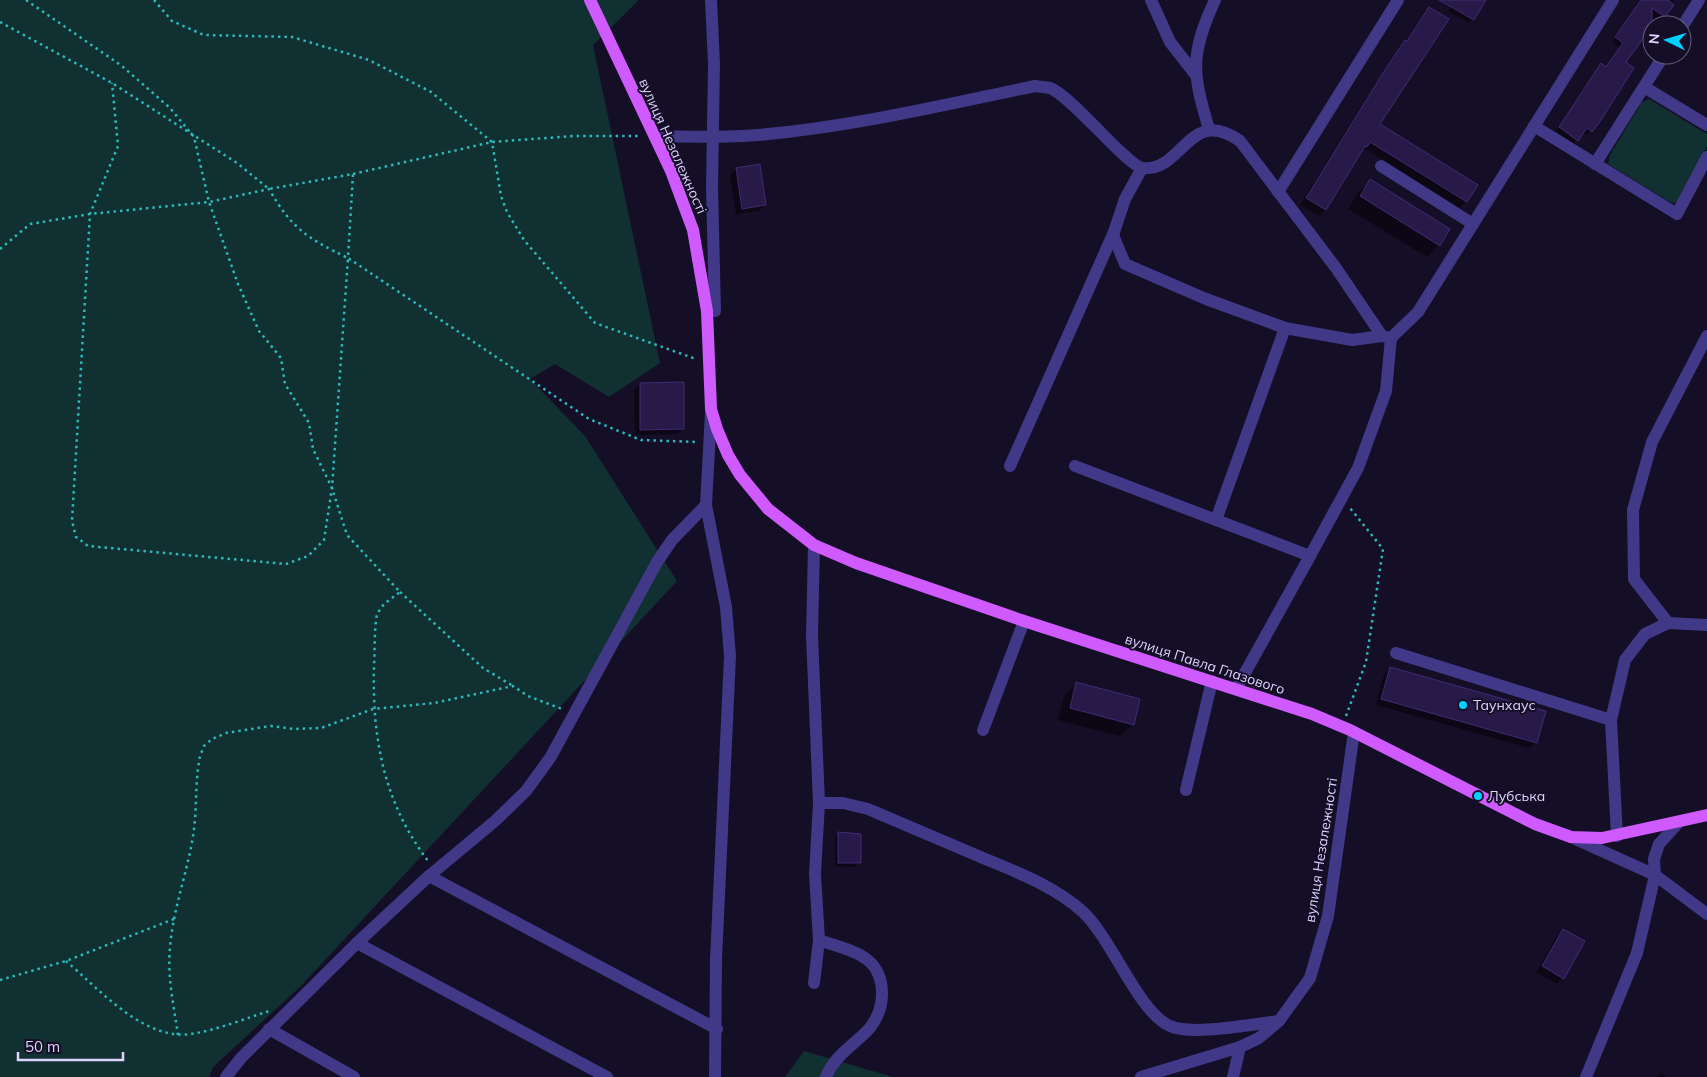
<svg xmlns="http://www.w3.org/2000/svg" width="1707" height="1077" font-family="Mulish,sans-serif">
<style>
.green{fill:#113031}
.shadow{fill:#0007}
.building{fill:#271a49;stroke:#402b75}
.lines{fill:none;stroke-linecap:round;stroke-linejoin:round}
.path{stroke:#2bb9bc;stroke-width:2.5;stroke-dasharray:2.5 4;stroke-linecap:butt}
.minor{stroke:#413887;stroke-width:12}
.major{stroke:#cf5bff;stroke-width:12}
.poi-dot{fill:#00d0ff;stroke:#150e27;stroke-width:2}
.labels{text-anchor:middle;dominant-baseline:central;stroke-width:4;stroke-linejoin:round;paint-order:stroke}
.street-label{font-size:14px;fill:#ddd4ff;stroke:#150e27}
.poi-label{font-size:14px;fill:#ddd4ff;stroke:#150e27;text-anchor:start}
</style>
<rect width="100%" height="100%" fill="#150e27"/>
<!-- green -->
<g class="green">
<path d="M0 0H639L593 45 660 363 609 397 555 364 530 379 585 436 677 581 300 987 213 1067 209 1077H0Z"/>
<path d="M1649 99 1707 134V146L1679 201 1675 203 1670 202 1608 164 1610 155 1642 102Z"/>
<path d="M804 1051 893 1077H785Z"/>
</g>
<!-- shadow -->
<g class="shadow">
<path d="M1454 0H1484L1469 23 1448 11Z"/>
<path d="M1641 0H1674L1658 25H1652V34L1647 42 1643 45 1639 42 1624 63 1591 131 1587 135 1583 132 1573 144 1556 131 1597 69 1606 68 1620 48 1612 42Z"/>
<path d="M1429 8 1378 124 1466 201 1460 208 1364 148 1325 210 1319 216 1300 205 1375 84Z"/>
<path d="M736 169 765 205 759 211 736 214 730 175Z"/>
<path d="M1370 181 1439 245 1427 257 1348 209 1358 193Z"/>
<path d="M640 384 683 428 677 434 635 435 634 390Z"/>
<path d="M1390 668 1536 742 1530 748 1376 705 1384 674Z"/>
<path d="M1076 684 1133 724 1120 736 1058 720 1064 696Z"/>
<path d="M839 834 859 863 855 867 835 866V838Z"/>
<path d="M1563 930V978L1557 984 1536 972 1557 936Z"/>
<path d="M1660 1074 1667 1077H1658Z"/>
</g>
<!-- building -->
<g class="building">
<path d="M1439 0H1486L1474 20Z"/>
<path d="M1641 0H1668L1674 5 1665 17 1652 8V37L1648 42 1643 39 1626 62 1634 68 1601 120 1592 132 1587 128 1578 141 1559 127 1601 63 1606 67 1623 43 1615 37Z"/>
<path d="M1429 7 1449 19 1380 124 1478 185 1467 202 1370 142 1367 147 1365 146 1326 210 1306 198 1381 76 1405 40 1407 41Z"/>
<path d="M760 164 766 205 742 209 736 168Z"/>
<path d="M1370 179 1450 229 1440 246 1360 196Z"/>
<path d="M684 382V429L640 430V383Z"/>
<path d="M1390 667 1546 711 1537 743 1381 699Z"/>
<path d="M1076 682 1140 699 1134 725 1070 708Z"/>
<path d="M838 832 861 834V863H838Z"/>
<path d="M1563 929 1585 941 1564 979 1542 966Z"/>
</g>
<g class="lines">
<!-- path -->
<g class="path">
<path d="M26 0 122 66 170 108 194 137 209 202 238 284 259 331 281 358 285 384 309 423 313 449 332 488 347 535 400 592 384 604 377 614C374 631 375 649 374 667 372 738 384 804 429 862"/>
<path d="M154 0 172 21 204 35 292 37 369 60 431 92 492 142 501 196 507 212 524 240 595 323 696 359"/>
<path d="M0 22 112 83 237 163 269 189 353 174 348 258 589 419 641 440 698 442"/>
<path d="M353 174 492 142 573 136H641"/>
<path d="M0 249 30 224 90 214 209 202 269 189C292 229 307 238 348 258L332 488 324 540 308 556 286 564 88 546 76 537 72 521 90 214 118 146 112 83"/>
<path d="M400 592 483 668 513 686"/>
<path d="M1346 716 1366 662 1383 549 1350 508"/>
<path d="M66 961C99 989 144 1041 191 1034 217 1030 244 1019 269 1011"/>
<path d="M0 980 66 961 174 919"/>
<path d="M178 1035C174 1007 167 976 170 948 173 907 189 869 194 829 197 805 195 780 200 756L204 746 212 739 226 733 271 726 294 729 321 728 373 709 434 703 513 686 528 696 562 709"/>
</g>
<!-- minor -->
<g class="minor">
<path d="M711 0 714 64 712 187 715 311"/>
<path d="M1151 0 1170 42 1195 74"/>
<path d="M1682 27 1699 0"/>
<path d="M1644 87 1707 125"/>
<path d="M1534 126 1677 214 1707 157"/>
<path d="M1209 129C1192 73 1190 54 1215 0"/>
<path d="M655 136C689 137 723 138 758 135 851 127 943 105 1035 86 1040 87 1045 87 1050 88 1067 94 1107 141 1124 155 1130 160 1136 167 1143 168 1183 172 1189 105 1240 141L1336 268 1382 336 1391 338 1418 312 1613 0"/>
<path d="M1595 164 1664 55"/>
<path d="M1381 166 1473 224"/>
<path d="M1142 168 1125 199 1113 235 1125 264 1206 299 1285 328 1352 340 1382 336"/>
<path d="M1278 192 1398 0"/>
<path d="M711 412 706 505 726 607 730 656 716 960 715 1077"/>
<path d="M1010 466 1114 232"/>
<path d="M1075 466 1310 556 1236 689"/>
<path d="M1216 520 1285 328"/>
<path d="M1310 556 1358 468 1386 391 1391 338"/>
<path d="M1668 623 1634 579 1633 510 1652 442 1707 336"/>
<path d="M1396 653 1611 720 1617 836"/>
<path d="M1611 720 1625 660 1645 634 1668 623 1707 625"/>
<path d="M983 730 1024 621"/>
<path d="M1186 790 1212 681"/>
<path d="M819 803H843L868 809C906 825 945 842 983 858 1017 872 1056 887 1083 912 1112 939 1139 1013 1170 1026 1191 1036 1254 1024 1279 1021"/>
<path d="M1571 837 1655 875 1707 914"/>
<path d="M429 876 717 1029"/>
<path d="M819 940C850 951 882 954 882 994 882 1007 877 1019 869 1029 854 1045 834 1056 826 1077"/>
<path d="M357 943 607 1077"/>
<path d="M814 983 819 940 815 874 819 803 812 636 814 545"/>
<path d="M269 1029 354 1077"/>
<path d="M226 1077 241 1058 357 943 429 876 495 821 526 791 550 758 657 562 672 540 706 505"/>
<path d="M1141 1077 1240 1047 1259 1038 1279 1021 1310 978 1328 916 1354 732"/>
<path d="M1233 1077 1240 1047"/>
<path d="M1586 1077 1637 953 1655 875 1654 859 1659 844 1679 822"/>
</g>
<!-- major -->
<path class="major" d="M590 0 671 171 693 230 707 311 711 409 717 429 728 455 740 475 768 509 814 545 856 563 1024 621 1312 714 1350 730 1535 824 1571 837 1602 838 1707 815"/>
</g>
<!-- markers -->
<g class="poi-dot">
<circle cx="1463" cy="705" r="5"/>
<circle cx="1478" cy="796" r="5"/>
</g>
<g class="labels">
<!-- street labels -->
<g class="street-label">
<text transform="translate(673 146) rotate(66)">вулиця Незалежності</text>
<text transform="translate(1205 664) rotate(18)">вулиця Павла Глазового</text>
<text transform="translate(1321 850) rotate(-81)">вулиця Незалежності</text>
</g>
<!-- poi labels -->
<g class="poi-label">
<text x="1473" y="705">Таунхаус</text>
<text x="1488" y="796">Лубська</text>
</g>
</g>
<!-- north arrow -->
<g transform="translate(1667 40) rotate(275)"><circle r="24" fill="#150e27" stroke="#655d7d"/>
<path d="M0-4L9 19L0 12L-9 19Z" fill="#00d0ff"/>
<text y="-8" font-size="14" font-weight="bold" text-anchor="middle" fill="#ddd4ff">N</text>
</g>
<!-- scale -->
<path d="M18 1052v8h105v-8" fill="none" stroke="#ddd4ff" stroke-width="2.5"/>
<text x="25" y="1052" font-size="15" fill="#ddd4ff" stroke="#150e27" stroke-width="4" paint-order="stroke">50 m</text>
</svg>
